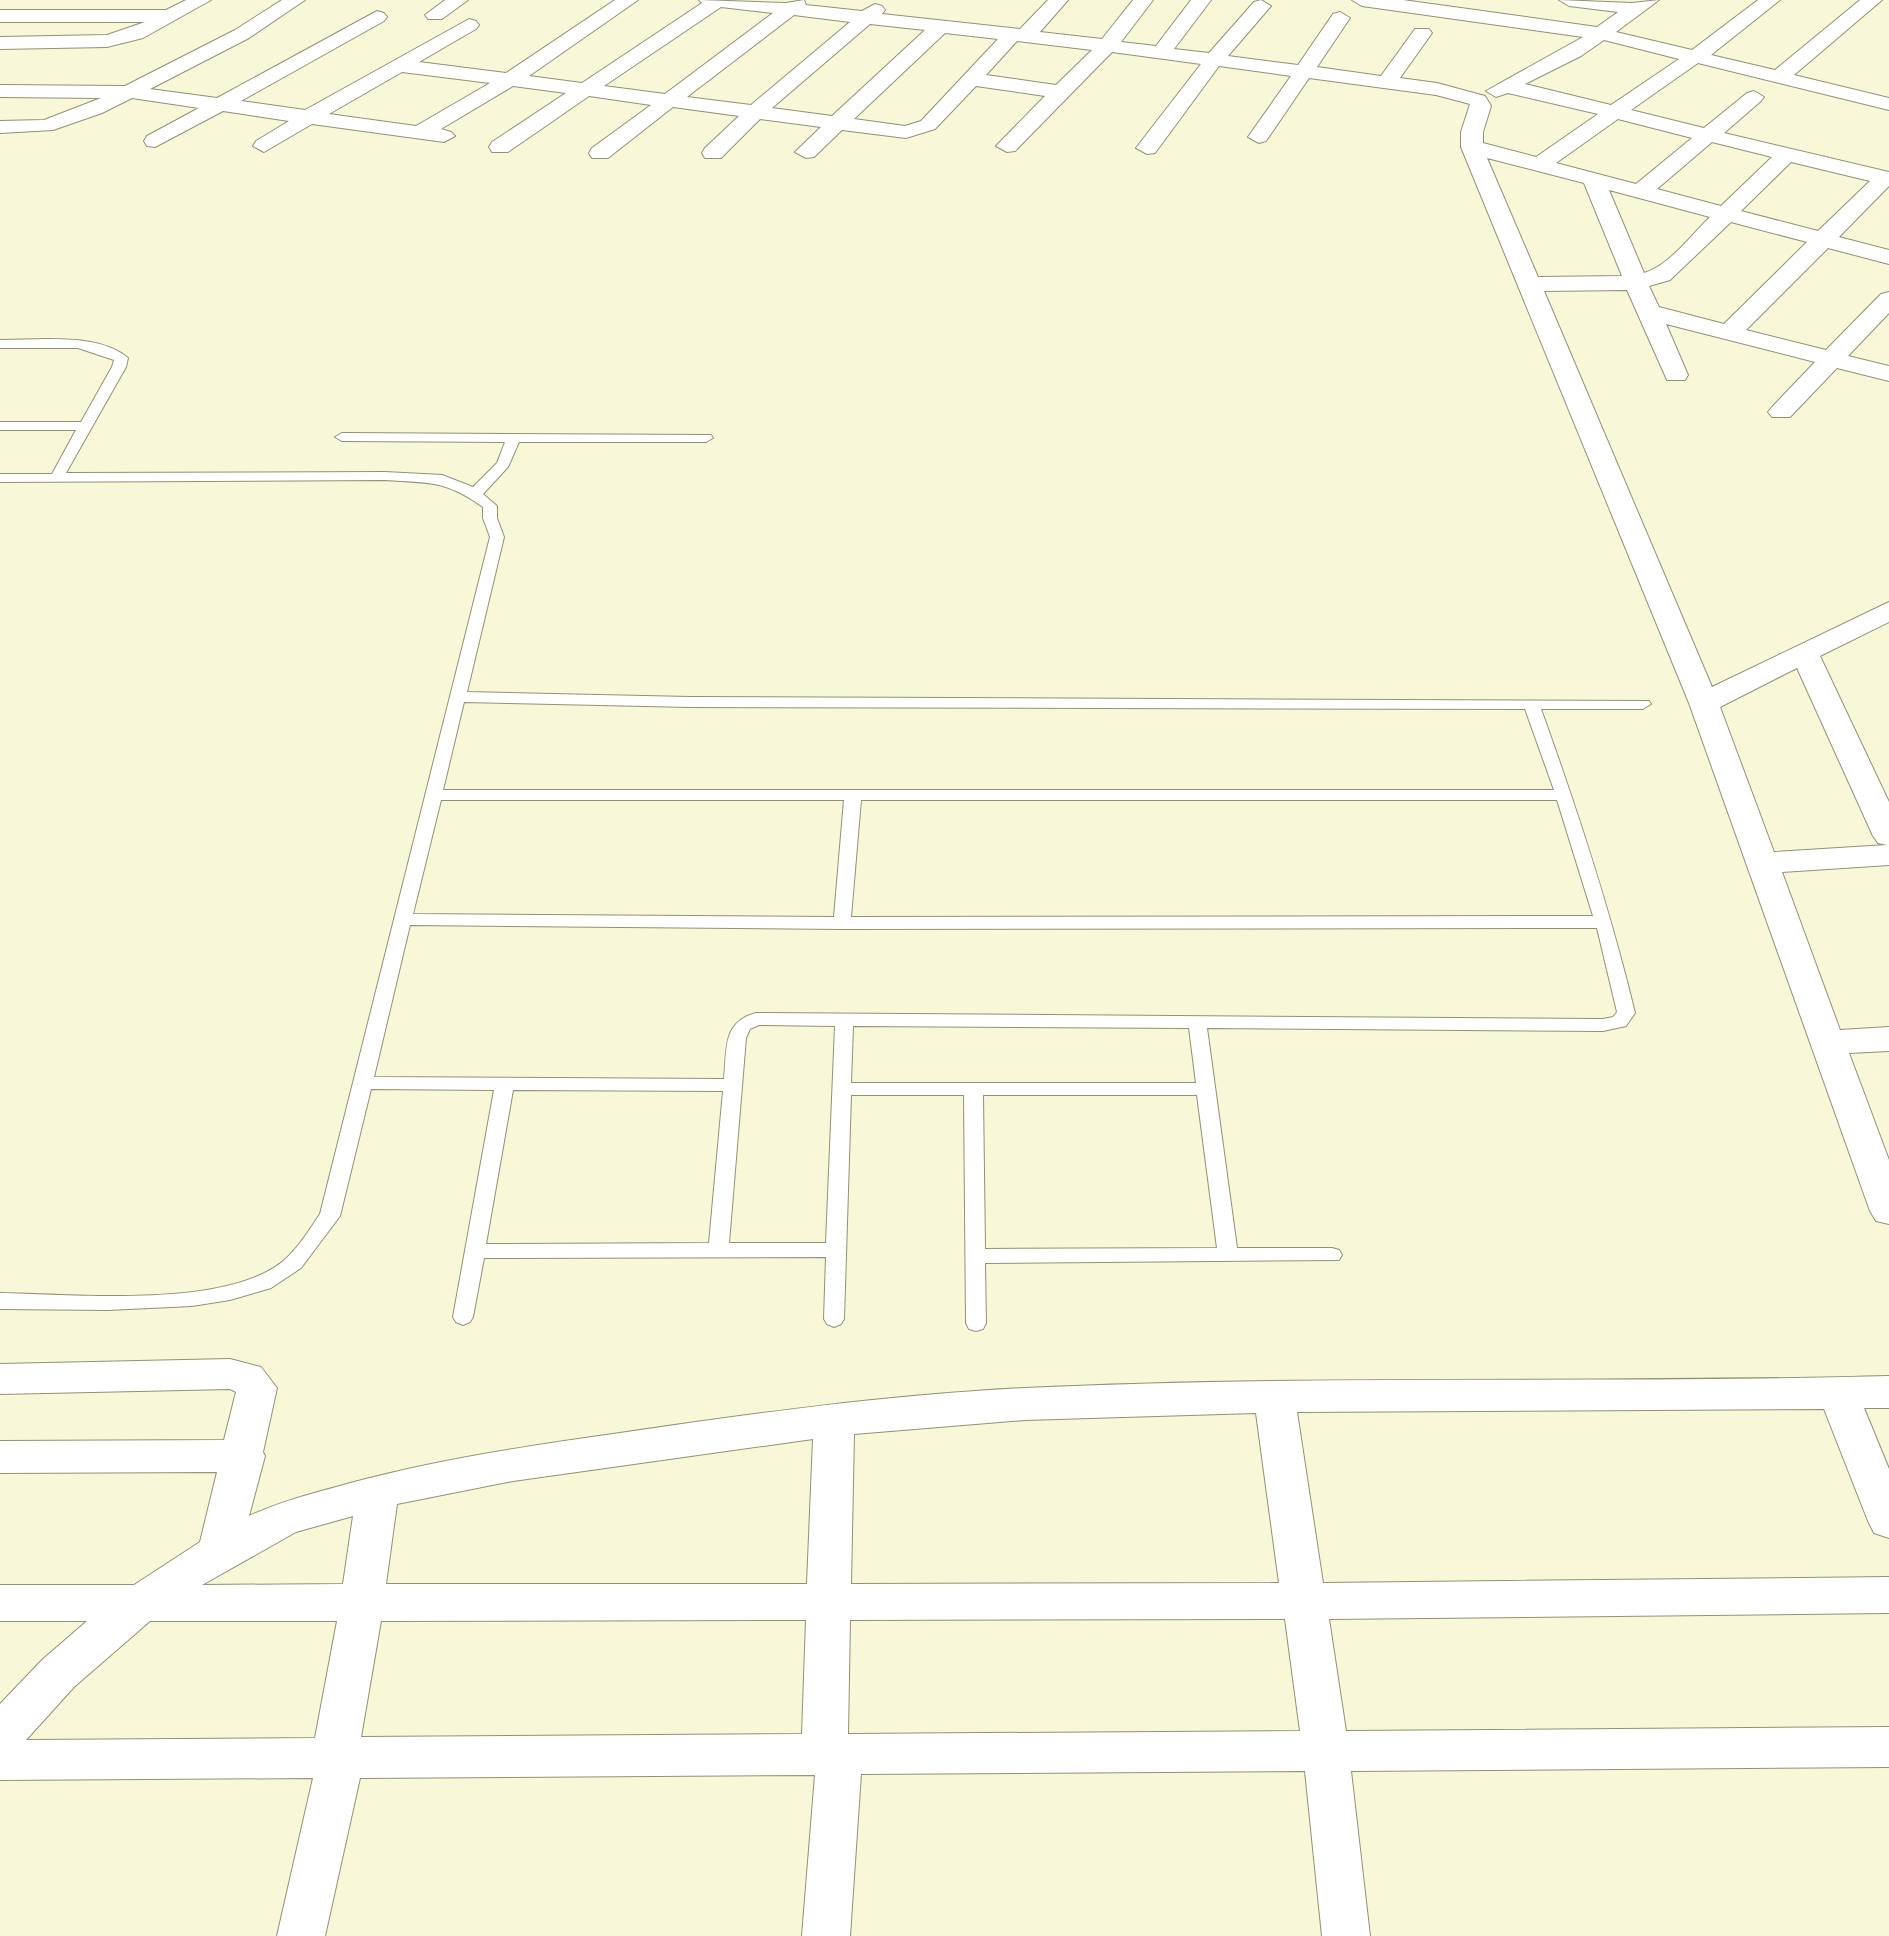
<svg xmlns="http://www.w3.org/2000/svg" width="1889" height="1936" font-family="'Source Serif 4',serif">
<style>
.lines{fill:none;stroke-linecap:round;stroke-linejoin:round}
.lane-casing{stroke:#929175;stroke-width:2}
.street-casing{stroke:#929175;stroke-width:2}
.lane{fill:#fff;fill-rule:evenodd}
.street{fill:#fff;fill-rule:evenodd}
</style>
<rect width="100%" height="100%" fill="#f8f7d8"/>
<g class="lines">
<defs>
<path id="lane" d="M47 339C73 339 107 340 128 358L126 367 66 473 385 472 442 475 473 487 497 463 505 442 342 441 335 437 342 433 711 435 713 438 706 442H519L508 467 483 494 497 506V518L504 537 467 692 690 697 1649 701 1651 704 1643 709H1541C1577 809 1610 909 1635 1013L1626 1026 1603 1031 1207 1028 1237 1248H1332L1339 1250 1342 1255 1339 1260 985 1263 986 1323 983 1329 976 1331 969 1329 966 1323 964 1095H851L844 1319 841 1324 834 1327 827 1324 824 1319 826 1257 484 1258 473 1317 470 1322 463 1325 456 1322 453 1317 494 1090 371 1089 340 1216 301 1268 271 1288 230 1300 192 1306 108 1310 0 1309V1293C74 1294 223 1309 282 1262 298 1249 309 1230 320 1214L490 537 483 518V507C445 480 430 483 385 480L0 482V474H52L76 430H0V422H81L112 367 114 360 78 348H0V340ZM464 702 690 707 1525 709 1554 790H443ZM441 800H844L834 917 413 914ZM861 800H1557L1593 916 851 917ZM410 925 842 929 1597 928 1617 1012 1613 1017 1603 1019 756 1013C722 1022 727 1049 724 1079L374 1077ZM759 1025 835 1026 826 1243H729L746 1038 750 1029ZM853 1026 1189 1028 1196 1083H851ZM513 1090 723 1091 709 1243 486 1244ZM983 1095H1197L1217 1248 985 1249Z"/>
<g id="street">
<path d="M186 0H211L143 38 107 47 0 49V37L107 35 145 22H0V10H166Z"/>
<path d="M282 0H305L249 38 150 89 217 98 377 11 384 13 387 17 384 21 241 101 305 110 469 19 476 21 479 25 476 29 419 62 506 73 615 0H638L529 76 582 83 702 3 699 0 786 3 804 0 806 5 862 11 875 4 882 6 885 10 882 14 1020 29 1048 0H1068L1040 32 1102 39 1133 0H1153L1121 42 1156 46 1191 0H1211L1174 49 1209 53 1254 2 1261 0 1271 6 1228 56 1298 65 1333 14 1340 12 1350 18 1317 67 1381 76 1415 29H1429L1432 33 1400 78 1437 83 1485 96 1491 106 1483 132V143L1536 157 1598 114 1508 93 1496 97 1486 91 1583 37 1362 6 1352 0H1403L1597 27 1618 12 1569 6 1559 0 1632 3 1659 0 1616 32 1692 50 1758 0H1780L1711 55 1775 70 1860 0H1882L1794 75 1889 98V110L1698 63 1631 110 1704 128 1747 93 1754 91 1764 97 1761 101 1724 133 1889 172V186L1839 237 1889 250V264L1828 248 1746 330 1826 350 1881 294 1889 292V313L1848 356 1889 366V381L1837 368 1790 417H1772L1768 412 1772 407 1815 362 1666 324 1688 375 1685 380H1667L1627 290 1544 291 1712 687 1889 602V622L1820 656 1889 802V865L1782 872 1840 1030 1889 1027V1051L1849 1053 1889 1160V1224L1876 1221 1870 1211 1689 703 1461 147V132L1470 104 1436 95 1309 78 1266 141 1259 143 1248 137 1291 76 1219 66 1155 153 1147 154 1136 148 1201 64 1112 52 1015 151 1007 152 996 146 1045 96 976 86 935 129 906 138 842 130 814 157 806 158 795 152 821 127 760 119 721 158H705L702 153 705 148 739 116 673 107 608 158H592L589 153 592 148 651 105 589 96 508 152H492L489 147 492 142 566 93 513 86 441 129 451 132 455 136 444 142 312 124 264 152 253 146 256 141 289 121 223 111 155 147 147 146 144 141 147 136 199 108 132 98 102 113 53 130 0 133V121L44 120 101 98 0 97V85L125 86 235 30ZM721 7 773 13 665 94 604 86ZM794 15 850 22 751 105 687 97ZM870 24 925 30 832 116 772 108ZM945 33 998 39 921 121 905 126 854 119ZM1604 40 1679 59 1611 105 1525 84 1581 56ZM1017 41 1092 50 1056 85 986 75ZM402 72 490 83 416 126 329 114ZM1618 119 1692 138 1636 184 1556 163ZM1712 142 1772 157 1721 206 1657 189ZM1487 158 1584 183 1622 276 1538 277ZM1791 162 1870 181 1818 231 1741 211ZM1609 190 1710 217C1691 235 1670 265 1644 273ZM1731 222 1807 242 1724 324 1659 307 1649 286 1670 280ZM1797 668 1873 836 1878 843 1887 845 1774 852 1720 707Z"/>
<path d="M445 0H468L442 19H428L425 15Z"/>
<path d="M230 1359 261 1367 277 1388 263 1452 265 1456 249 1516C279 1502 311 1494 343 1485 434 1460 527 1446 620 1433 755 1413 889 1395 1025 1388 1313 1374 1601 1384 1889 1376V1408H1864L1889 1469V1538L1874 1533 1868 1521 1824 1409 1297 1412 1323 1583 1889 1577V1613L1329 1619 1346 1731 1889 1727V1767L1351 1771 1370 1936H1322L1305 1771 861 1774 850 1936H802L815 1775 360 1778 325 1936H277L313 1778 0 1780V1704L42 1660 87 1621H0V1585H134L200 1542 217 1472 0 1473V1441L224 1440 236 1392 230 1389 0 1394V1364ZM1256 1413 1279 1583 851 1584 854 1434 1025 1420ZM813 1439 807 1584H386L397 1504 513 1481ZM353 1516 343 1584 202 1585 296 1532ZM1285 1619 1300 1731 848 1734 850 1620ZM806 1620 802 1734 361 1737 381 1621ZM150 1621H337L315 1738 26 1740 74 1687Z"/>
</g>
</defs>
<!-- lane casing -->
<use href="#lane" class="lane-casing"/>
<!-- street casing -->
<use href="#street" class="street-casing"/>
<!-- lane -->
<use href="#lane" class="lane"/>
<!-- street -->
<use href="#street" class="street"/>
</g>
</svg>
